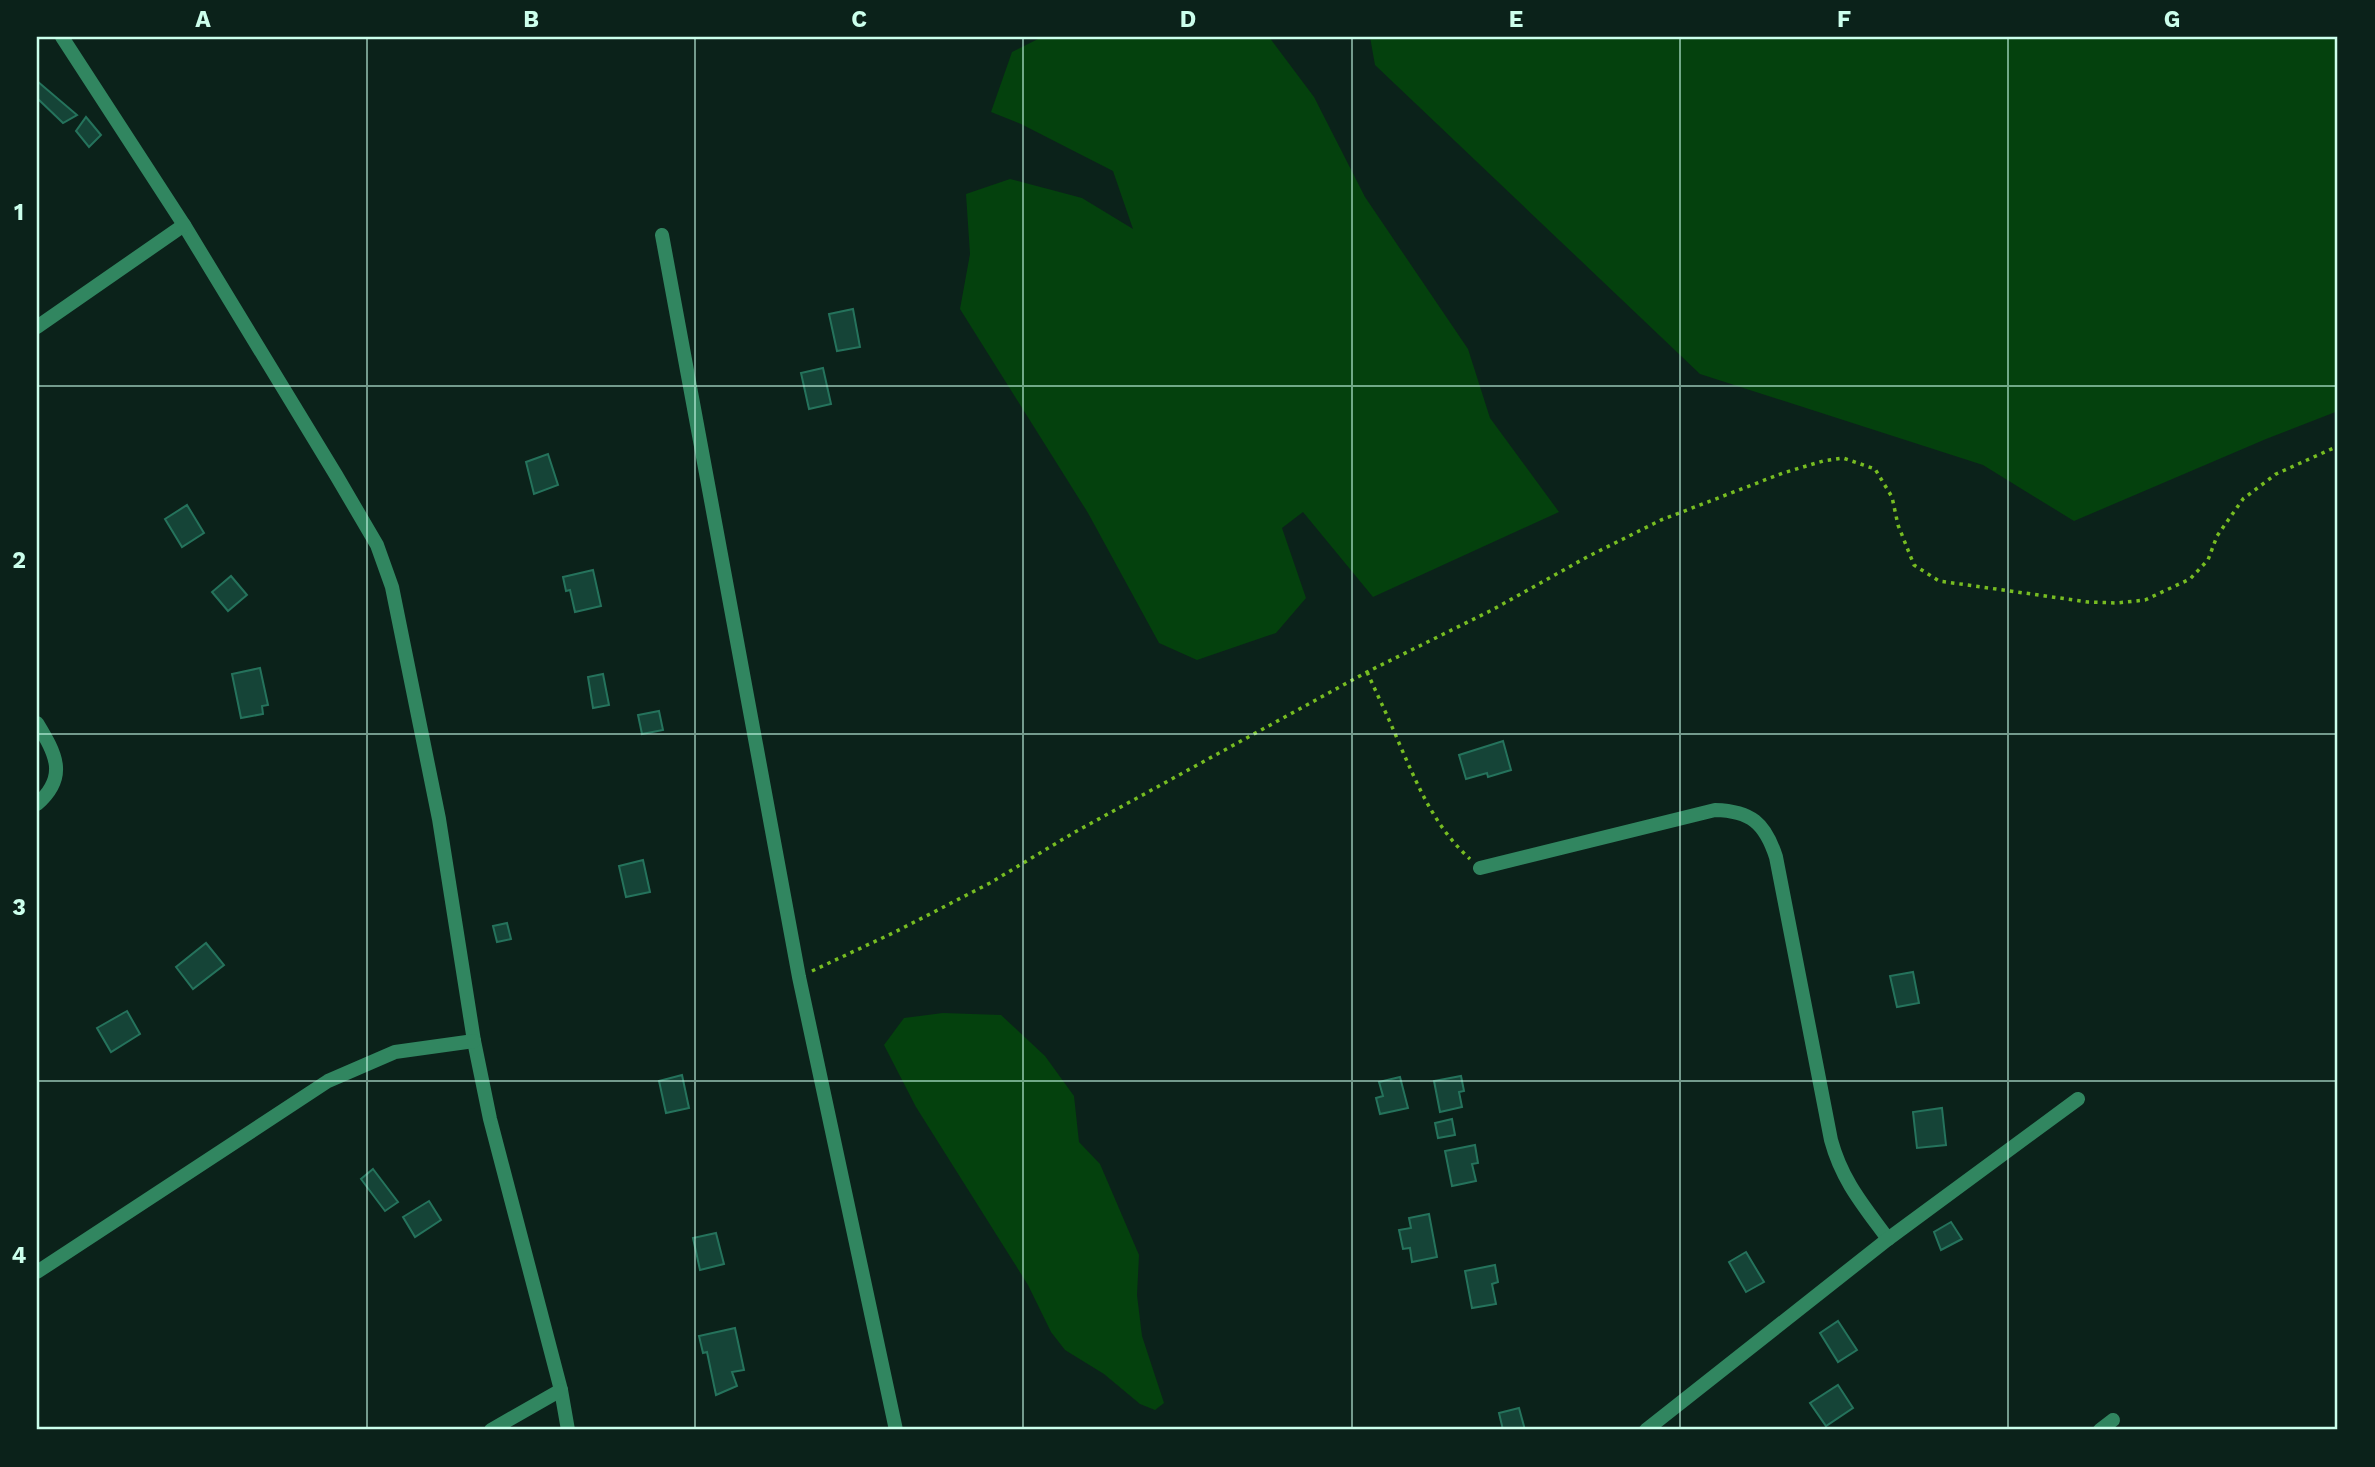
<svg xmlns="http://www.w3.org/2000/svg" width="2375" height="1467" font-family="'Work Sans',sans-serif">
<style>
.water{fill:#04410d}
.building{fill:#154437;stroke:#25735c;stroke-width:2}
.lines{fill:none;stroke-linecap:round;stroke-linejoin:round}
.path{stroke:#77bd22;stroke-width:3.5;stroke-dasharray:3.5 5;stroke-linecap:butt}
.street{stroke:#318660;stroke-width:14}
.grid{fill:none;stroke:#ccffec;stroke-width:2;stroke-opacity:0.55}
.neatline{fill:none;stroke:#ccffec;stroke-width:2.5}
.grid-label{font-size:23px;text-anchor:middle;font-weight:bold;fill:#ccffec}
</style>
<rect width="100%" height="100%" fill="#0b221a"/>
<!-- water -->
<g class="water">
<path d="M1042 37H1269L1314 97 1365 197 1468 349 1490 418 1559 512 1373 597 1303 512 1282 528 1306 598 1276 633 1197 660 1159 643 1088 513 960 309 970 254 966 194 1010 179 1082 198 1133 229 1113 171 1021 124 991 112 1012 52Z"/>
<path d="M1370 37H2338V411L2266 439 2074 521 1983 465 1700 374 1375 65Z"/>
<path d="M943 1013 1001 1015 1045 1056 1074 1096 1079 1142 1100 1164 1139 1255 1137 1295 1142 1336 1164 1403 1155 1410 1140 1404 1104 1374 1065 1350 1051 1332 1028 1285 916 1107 884 1045 904 1018Z"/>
</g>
<!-- building -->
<g class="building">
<path d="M37 81 77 115 63 123 37 98Z"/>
<path d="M86 117 101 135 89 147 76 131Z"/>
<path d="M853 309 860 347 837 351 829 314Z"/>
<path d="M823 368 831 404 809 409 801 373Z"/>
<path d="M548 454 558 485 534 494 526 462Z"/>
<path d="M187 505 204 533 182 547 165 519Z"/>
<path d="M593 570 601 606 575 612 570 590 566 591 563 577Z"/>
<path d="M231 576 247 595 228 611 212 592Z"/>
<path d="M260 668 268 705 262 706 263 714 241 718 232 674Z"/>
<path d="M603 674 609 705 593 708 588 677Z"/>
<path d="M659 711 663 730 642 734 638 715Z"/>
<path d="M1503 741 1511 770 1488 777 1487 773 1466 779 1459 755Z"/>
<path d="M643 860 650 892 626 897 619 866Z"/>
<path d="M507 923 511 939 497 942 493 926Z"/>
<path d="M206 943 224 965 193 989 176 967Z"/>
<path d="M1913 972 1919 1003 1897 1007 1890 976Z"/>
<path d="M127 1011 140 1034 111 1052 97 1028Z"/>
<path d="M682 1075 689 1108 666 1113 659 1081Z"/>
<path d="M1461 1076 1464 1091 1459 1092 1462 1107 1440 1112 1434 1081Z"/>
<path d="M1400 1077 1408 1108 1380 1114 1376 1098 1383 1096 1379 1082Z"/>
<path d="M1942 1108 1946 1145 1917 1148 1913 1112Z"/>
<path d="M1452 1119 1455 1135 1438 1138 1435 1123Z"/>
<path d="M1475 1145 1478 1163 1472 1164 1476 1181 1452 1186 1445 1151Z"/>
<path d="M373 1169 398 1202 385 1211 361 1179Z"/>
<path d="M429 1201 441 1220 415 1237 403 1217Z"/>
<path d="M1429 1214 1437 1257 1412 1262 1410 1248 1403 1249 1399 1230 1411 1228 1409 1218Z"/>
<path d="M1951 1222 1962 1239 1941 1250 1934 1232Z"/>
<path d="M716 1233 724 1264 700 1270 693 1238Z"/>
<path d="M1746 1252 1764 1282 1746 1292 1729 1262Z"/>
<path d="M1495 1265 1498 1282 1492 1284 1496 1304 1472 1308 1465 1271Z"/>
<path d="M1838 1321 1857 1350 1838 1362 1820 1333Z"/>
<path d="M735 1328 744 1370 732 1372 737 1386 716 1395 707 1352 703 1353 699 1336Z"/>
<path d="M1838 1385 1853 1408 1826 1426 1810 1403Z"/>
<path d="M1519 1408 1525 1430H1503L1499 1413Z"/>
</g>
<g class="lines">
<!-- path -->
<g class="path">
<path d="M1367 672C1378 696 1389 719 1399 743 1418 786 1434 826 1470 859"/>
<path d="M812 971 895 932 990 883 1075 832 1367 672 1492 610 1587 557 1661 520 1783 473 1823 461 1843 458 1875 469 1892 497 1898 525 1914 565 1939 581 2088 602 2117 603 2145 600 2190 579 2208 560 2217 536 2243 499 2276 474 2338 446"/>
</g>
<!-- street -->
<g class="street">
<path d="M62 37 184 225 336 475 377 545 392 587 439 819 474 1041 490 1119 561 1390 568 1430"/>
<path d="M662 235 799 977 896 1430"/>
<path d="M37 327 184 225"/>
<path d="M37 723C55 753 69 776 37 804"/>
<path d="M1480 868 1715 810C1751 811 1765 823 1776 857L1831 1140C1842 1181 1864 1206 1888 1239"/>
<path d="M37 1272 328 1081 395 1052 474 1041"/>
<path d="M491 1430 561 1390"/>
<path d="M1646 1430 1888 1239 2078 1099"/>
<path d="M2100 1430 2113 1420"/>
</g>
</g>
<!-- grid -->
<path class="grid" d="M367 37V1430M695 37V1430M1023 37V1430M1352 37V1430M1680 37V1430M2008 37V1430M37 386H2338M37 734H2338M37 1081H2338"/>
<!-- border -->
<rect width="2375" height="1467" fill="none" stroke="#0b221a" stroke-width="77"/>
<rect x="38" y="38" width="2298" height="1390" class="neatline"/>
<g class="grid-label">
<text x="203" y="27">A</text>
<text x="531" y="27">B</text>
<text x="859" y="27">C</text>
<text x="1188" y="27">D</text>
<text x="1516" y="27">E</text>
<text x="1844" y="27">F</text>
<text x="2172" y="27">G</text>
<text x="19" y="220">1</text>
<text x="19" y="568">2</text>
<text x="19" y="915">3</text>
<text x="19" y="1263">4</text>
</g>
</svg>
